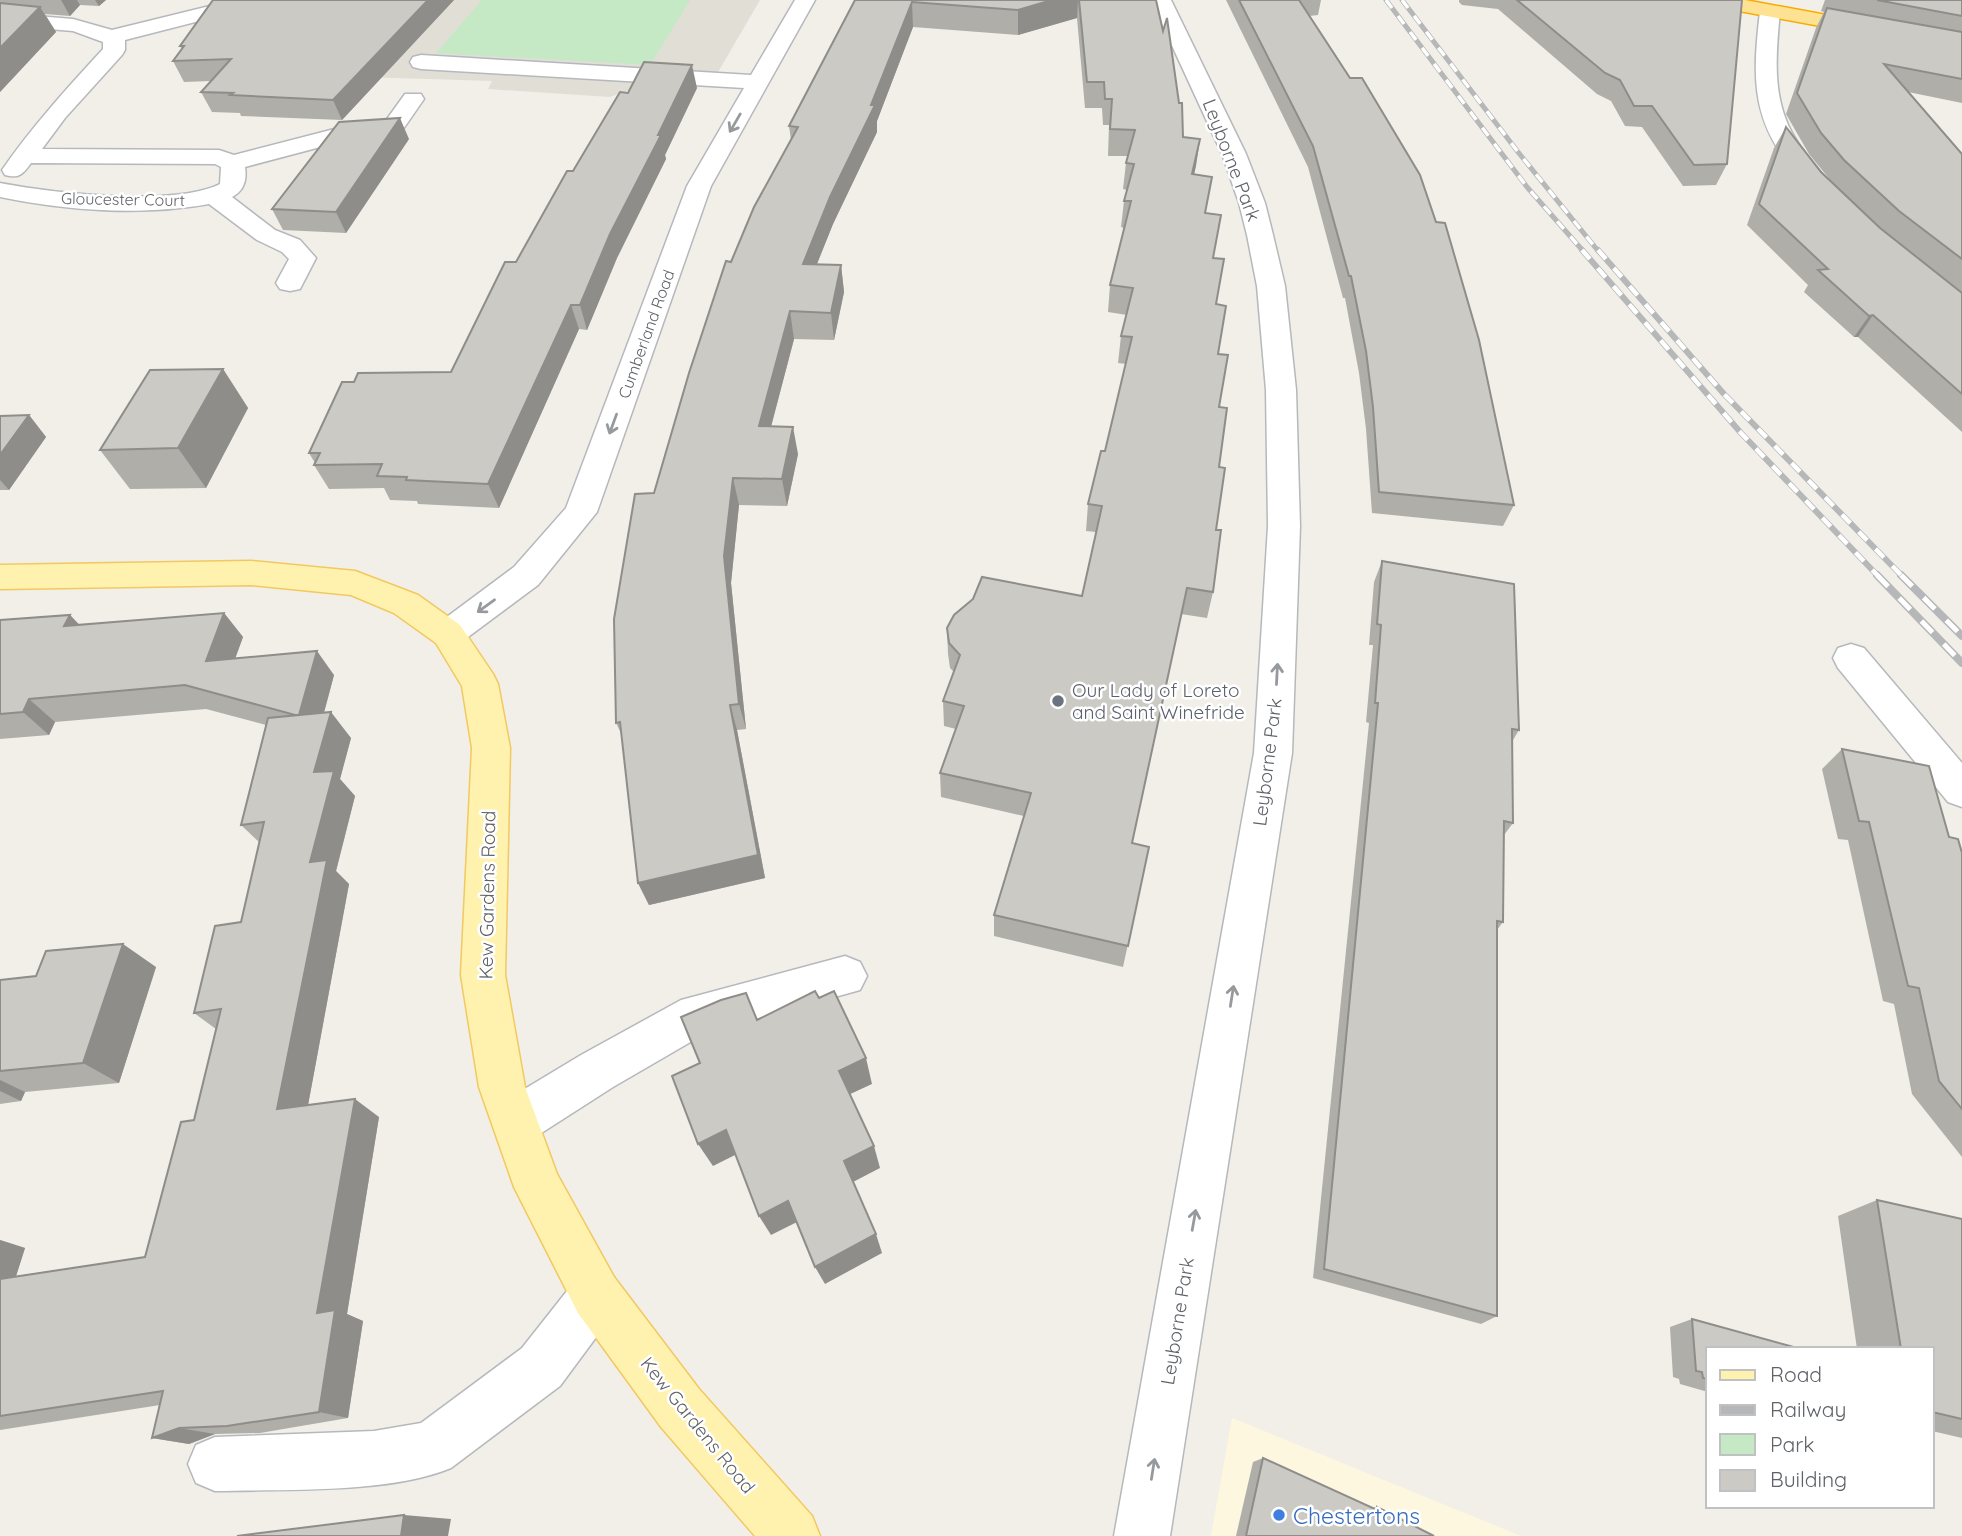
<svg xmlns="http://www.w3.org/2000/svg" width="1962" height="1536" font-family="Quicksand,sans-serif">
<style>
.commercial{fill:#fef7e0}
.education{fill:#e1ded6}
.green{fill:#c5e8c5}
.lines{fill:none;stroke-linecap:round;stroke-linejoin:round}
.minor-casing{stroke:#b5b8bc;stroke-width:3}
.major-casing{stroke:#f2c960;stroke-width:3}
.highway-casing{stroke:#f9ab00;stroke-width:3}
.minor{fill:#fff;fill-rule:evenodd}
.major{fill:#fff2af;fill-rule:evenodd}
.highway{fill:#fde293;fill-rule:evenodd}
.rail-far2-casing{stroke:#b6b7b8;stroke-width:5}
.rail-far1-casing{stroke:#b6b7b8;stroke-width:6}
.rail-casing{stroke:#b6b7b8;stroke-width:8}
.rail-far2{stroke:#fff;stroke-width:3.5;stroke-dasharray:10;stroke-linecap:butt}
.rail-far1{stroke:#fff;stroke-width:4.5;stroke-dasharray:12;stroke-linecap:butt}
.rail{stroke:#fff;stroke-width:5;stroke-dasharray:16;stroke-linecap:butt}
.wall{fill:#afaea9}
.shaded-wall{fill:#8f8d8a}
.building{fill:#cccac5;stroke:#8f8d8a;stroke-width:2}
.oneway{stroke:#979a9d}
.worship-dot{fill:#6b7280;stroke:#fff;stroke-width:2.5}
.shop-dot{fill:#3f7fe0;stroke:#fff;stroke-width:2.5}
.labels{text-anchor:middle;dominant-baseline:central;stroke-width:5;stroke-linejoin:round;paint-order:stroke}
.far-street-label{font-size:16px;fill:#5f6368;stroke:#fff}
.street-label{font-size:19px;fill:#5f6368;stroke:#fff}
.worship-label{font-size:19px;fill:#5b616d;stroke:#fff;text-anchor:start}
.near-shop-label{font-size:23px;fill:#366cbe;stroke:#fff;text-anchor:start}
</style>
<rect width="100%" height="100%" fill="#f1efe8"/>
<!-- commercial -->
<path class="commercial" d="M1232 1418 1521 1536H1211Z"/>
<!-- education -->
<path class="education" d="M310 0H760L710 86 654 81 610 97 488 89 492 81 266 74Z"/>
<!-- green -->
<path class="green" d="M482 0H690L650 65 436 53Z"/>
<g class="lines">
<defs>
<g id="minor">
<path d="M234 0H269L266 4 125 40V50L122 55 65 118 42 149 219 150 234 155 346 126H382L405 94H421L424 99 397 138 347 140 245 167C247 180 244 191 232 197L275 230 300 240 316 258 300 289 290 291 280 289 276 283 289 259 282 252 257 240 209 204C142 216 67 211 0 197V183C52 193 173 207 220 184L221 167 215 164 31 163C23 174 19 179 5 175L2 170C31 128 67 88 103 49V42L73 31 0 25V13L73 19 112 30Z"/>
<path d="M795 0H815L711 186 597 512 538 585 460 643 448 647 436 643 430 634 436 625 514 567 566 508 687 186 744 88 421 69 413 67 410 62 413 57 421 55 751 75Z"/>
<path d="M1151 0H1171L1246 154 1265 203 1273 235 1285 286 1296 390 1300 526 1292 753 1170 1536H1114L1254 753 1268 526 1266 390 1257 286 1247 235 1239 203 1222 154Z"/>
<path d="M1770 5 1777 7 1780 11C1776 54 1771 99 1795 138 1803 152 1815 164 1824 177L1821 182C1805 186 1800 178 1790 166 1750 116 1753 72 1760 11L1763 7Z"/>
<path d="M1851 644 1864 648 1962 763V807L1948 802 1838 668 1833 658 1838 648Z"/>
<path d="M845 956 860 962 867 976 860 990 706 1033 613 1087 532 1139 515 1145 498 1139 492 1122 498 1105 581 1055 681 1000Z"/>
<path d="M596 1270 614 1277 621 1295 614 1313 560 1386 451 1468C388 1494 285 1489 215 1491L196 1483 188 1464 196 1445 215 1437 374 1431 421 1423 522 1348 578 1277Z"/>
</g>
<path id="major" d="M251 561 355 571 418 595 460 625 493 674 498 684 510 748 505 975 525 1087 557 1174 614 1277 699 1389 812 1516 820 1536H755L661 1427 578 1313 514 1187 479 1087 461 975 472 748 462 686 436 643 394 613 351 595 251 585 0 589V565Z"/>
<path id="highway" d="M1702 0H1745L1962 40V52L1712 6 1705 4Z"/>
</defs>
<!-- minor casing -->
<use href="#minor" class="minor-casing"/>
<!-- major casing -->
<use href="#major" class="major-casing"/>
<!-- highway casing -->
<use href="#highway" class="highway-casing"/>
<!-- minor -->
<use href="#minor" class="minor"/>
<!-- major -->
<use href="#major" class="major"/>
<!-- highway -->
<use href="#highway" class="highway"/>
<defs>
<g id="rail-far2">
<path d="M1386 0 1527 187 1584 252"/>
<path d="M1402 0 1518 152 1599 252"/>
</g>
<g id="rail-far1">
<path d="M1582 250 1741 433 1879 577"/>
<path d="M1598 250 1724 394 1903 577"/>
</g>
<g id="rail">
<path d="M1877 575 1962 663"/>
<path d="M1901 575 1962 636"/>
</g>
</defs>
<!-- rail-far2 casing -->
<use href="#rail-far2" class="rail-far2-casing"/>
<!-- rail-far1 casing -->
<use href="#rail-far1" class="rail-far1-casing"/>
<!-- rail casing -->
<use href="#rail" class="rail-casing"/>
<!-- rail-far2 -->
<use href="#rail-far2" class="rail-far2"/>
<!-- rail-far1 -->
<use href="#rail-far1" class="rail-far1"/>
<!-- rail -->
<use href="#rail" class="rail"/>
</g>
<!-- wall -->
<g class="wall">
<path d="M0 0H106L99 6 80 5 70 16 45 14 56 32 0 92Z"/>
<path d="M213 0H454L342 120 241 116 240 113 212 112 201 92 211 81 184 82 173 61 182 49 180 46Z"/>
<path d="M855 0H1156L1183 137 1200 139 1194 175 1205 214 1213 258 1218 354 1219 467 1213 592 1207 618 1181 614 1132 843 1149 847 1123 967 994 936V915L1024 816 941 797 940 773 956 729 944 726 943 701 954 672 950 668 948 654 947 628 1082 596 1096 532 1086 531 1088 504 1105 451 1126 364 1118 363 1121 336 1127 315 1108 312 1110 285 1124 228 1121 227 1124 201 1127 190 1123 189 1126 163 1128 156H1108L1109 125H1103L1102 108H1085L1077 18 1018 35 913 27 877 121V132L833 224 817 264 841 265 844 292 834 340 794 339 771 427 798 454 787 506 739 505 731 583 746 729 737 730 765 878 649 905 638 883 621 733 616 723 654 493 731 262 791 140 789 126Z"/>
<path d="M1226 0H1321L1318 15 1309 16 1514 505 1503 526 1372 513 1366 429 1359 373 1345 298H1343L1308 167Z"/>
<path d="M1459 0H1742L1727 164 1716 185 1683 186 1642 127 1625 126 1611 101 1597 94 1498 9 1462 5 1459 2Z"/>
<path d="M1825 0H1962V103L1908 92 1962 154V432L1858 337H1854L1804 292 1808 285 1747 225 1774 148 1786 127 1821 172 1884 232 1831 181 1809 154 1786 114 1816 28 1824 12 1821 11Z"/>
<path d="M697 88 665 155 666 159 617 258 587 330 579 329 499 508 418 504 417 501 390 500 384 488 329 489 314 465 315 463 309 453 354 382 451 372 573 171 628 93Z"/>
<path d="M409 139 346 233 283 230 272 209Z"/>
<path d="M223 369 248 408 206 488 130 489 100 450Z"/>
<path d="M29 415 46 437 9 490H0V416Z"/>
<path d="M1382 561 1519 730 1513 740V823L1504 835 1503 922 1497 930V1316L1481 1324 1313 1278 1369 723 1366 722 1373 645H1369L1374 582Z"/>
<path d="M224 613 243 637 235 658 334 675 324 712 351 738 340 779 355 796 336 871 349 884 308 1105 379 1117 347 1314 363 1321 348 1418 260 1433 215 1434 189 1444 152 1438 160 1405 0 1430V1240L25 1248 16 1276 145 1257 194 1120 216 1029 194 1013 241 922 260 843 241 825 266 725 206 709 55 722 49 735 0 739V620L70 615 79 625Z"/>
<path d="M1842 749 1949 837 1962 853V1157L1912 1094 1894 1004 1883 1001 1848 840 1838 839 1822 769Z"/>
<path d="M156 967 119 1083 25 1092 21 1101 0 1104V980Z"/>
<path d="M1877 1200 1962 1219V1438L1932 1431V1349H1857L1838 1216Z"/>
<path d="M1692 1319 1708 1349V1392L1680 1384 1679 1379 1673 1377 1670 1327Z"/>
<path d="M1263 1458 1372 1508 1377 1507 1434 1536H1236L1253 1462Z"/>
</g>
<!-- shaded-wall -->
<g class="shaded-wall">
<path d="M61 0H77L80 5 70 16Z"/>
<path d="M95 0H106L99 6Z"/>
<path d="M428 0H454L342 120 333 100Z"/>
<path d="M1052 0H1078L1077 18 1018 35V10Z"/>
<path d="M912 2 913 27 877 121V132L833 224 806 291 803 264 830 197 871 105Z"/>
<path d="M40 7 56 32 0 92V48Z"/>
<path d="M692 65 697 88 665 155 666 159 617 258 587 330 580 305 610 234Z"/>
<path d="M400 118 409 139 346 233 336 212Z"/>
<path d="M1200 139 1196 166 1188 201 1192 174Z"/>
<path d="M841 265 844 292 834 340 831 313Z"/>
<path d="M571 305 579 329 499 508 488 484Z"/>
<path d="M790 311 794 339 764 453 759 426Z"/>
<path d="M1873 315 1858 337H1854L1869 316Z"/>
<path d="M223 369 248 408 206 488 178 448Z"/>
<path d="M29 415 46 437 9 490 0 480V455Z"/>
<path d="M793 427 798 454 787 506 782 479Z"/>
<path d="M733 478 739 505 731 583 746 729 739 704 724 556Z"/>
<path d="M224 613 243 637 226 684 206 661Z"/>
<path d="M70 615 93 639 64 626Z"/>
<path d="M317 651 334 675 317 739 298 716Z"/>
<path d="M29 699 55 722 49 735 23 712Z"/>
<path d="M730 705 737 730 765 878 649 905 638 883Z"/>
<path d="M331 712 351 738 340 779 355 796 336 871 349 884 304 1127 277 1109 310 862 314 772Z"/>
<path d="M123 944 156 967 119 1083 83 1063Z"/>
<path d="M866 1058 872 1084 846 1096 839 1071Z"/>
<path d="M0 1080 25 1092 21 1101 0 1091Z"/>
<path d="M355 1099 379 1117 347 1314 363 1321 348 1418 319 1412 317 1313Z"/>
<path d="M726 1130 739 1153 713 1166 698 1144Z"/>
<path d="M874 1146 880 1168 851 1183 844 1161Z"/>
<path d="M788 1201 799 1221 771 1235 759 1216Z"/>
<path d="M876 1234 882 1253 825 1284 815 1267Z"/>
<path d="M0 1240 25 1248 10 1295 0 1292Z"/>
<path d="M179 1428 215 1434 189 1444 152 1438Z"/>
<path d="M404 1515 451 1519 448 1536H401Z"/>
</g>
<!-- building -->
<g class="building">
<path d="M213 0H428L333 100 230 95 233 93 201 92 231 59 173 61 184 46H180Z"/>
<path d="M855 0H1052L1018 10 912 2 871 105H875L830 197 803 264 841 265 831 313 790 311 759 426 793 427 782 479 733 478 724 556 739 704 730 705 758 855 638 883 620 722 616 723 614 619 635 494 654 493 689 373 726 261 731 262 754 207 798 127 789 126Z"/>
<path d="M1079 0H1156L1163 31 1167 18 1179 103H1182L1183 137 1200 139 1192 174 1212 177 1205 213 1221 215 1213 258 1224 259 1216 304 1226 306 1218 354 1228 355 1219 407 1227 408 1219 467 1225 468 1216 530H1221L1213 592 1187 588 1132 843 1149 847 1128 946 994 915 1031 793 940 773 964 706 943 701 960 655 949 643 947 628 954 615 973 599 982 577 1082 596 1102 506 1088 504 1101 451H1105L1132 337 1121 336 1133 288 1110 285 1131 201H1124L1134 164 1126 163 1135 130 1110 129 1112 99H1105L1104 82H1087Z"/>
<path d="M1239 0H1299L1350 78H1362L1420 175 1436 222 1445 223 1479 340 1514 505 1379 492 1373 407 1366 351 1351 276H1349L1313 146Z"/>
<path d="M1517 0H1742L1727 164 1694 165 1652 106H1634L1620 80 1605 73Z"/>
<path d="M1877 0H1962V16Z"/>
<path d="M0 3 40 7 0 48Z"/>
<path d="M1827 8 1962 32V79L1884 64 1962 154V259L1899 211 1844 160 1821 133 1797 93Z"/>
<path d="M644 62 692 65 658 135H661L610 234 580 305H571L488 484 406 480 407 477 377 476 382 464 314 465 320 453H309L342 382H354L358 373 451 372 505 262H516L567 171H573L620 92 628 93Z"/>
<path d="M400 118 336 212 272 209 339 122Z"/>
<path d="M1786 127 1821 172 1880 228 1962 293V394L1873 315 1869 316 1818 270 1828 269 1759 204Z"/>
<path d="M223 369 178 448 100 450 150 370Z"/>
<path d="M29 415 0 455V416Z"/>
<path d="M1382 561 1514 584 1519 730 1512 729 1513 823 1504 821 1503 922 1497 921V1316L1324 1269 1378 703H1375L1381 625 1377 624Z"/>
<path d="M224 613 206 661 317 651 299 715H295L185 685 29 699 23 712 0 714V620L70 615 64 626Z"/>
<path d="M331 712 314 772 334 771 310 862 327 860 277 1109 355 1099 317 1313 335 1310 319 1412 227 1426 179 1428 152 1438 163 1391 0 1416V1279L145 1257 181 1122 194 1120 221 1009 194 1013 215 926 241 922 264 822 241 825 268 718Z"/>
<path d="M1842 749 1929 766 1949 837 1958 839 1962 853V1109L1939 1081 1919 988 1908 986 1869 822 1859 821Z"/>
<path d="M123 944 83 1063 0 1071V980L36 976 46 951Z"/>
<path d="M815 991 819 998 834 991 866 1058 839 1071 874 1146 844 1161 876 1234 815 1267 788 1201 759 1216 726 1130 698 1144 672 1076 700 1063 681 1017 721 1000 746 993 757 1020Z"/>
<path d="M1877 1200 1962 1219V1419L1932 1412V1349H1901Z"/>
<path d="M1692 1319 1801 1349H1708V1379L1703 1378 1702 1372 1696 1371Z"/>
<path d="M1263 1458 1377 1510V1507L1434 1536H1246Z"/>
<path d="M404 1515 401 1536H237Z"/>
</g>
<!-- one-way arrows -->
<defs><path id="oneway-shaft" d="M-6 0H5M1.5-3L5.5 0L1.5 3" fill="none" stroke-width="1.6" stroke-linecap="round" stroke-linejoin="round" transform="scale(1.75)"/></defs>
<g class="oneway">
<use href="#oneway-shaft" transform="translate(735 123) rotate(120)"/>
<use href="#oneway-shaft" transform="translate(613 424) rotate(110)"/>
<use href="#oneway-shaft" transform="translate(486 606) rotate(144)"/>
<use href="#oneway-shaft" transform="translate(1277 674) rotate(-87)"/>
<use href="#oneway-shaft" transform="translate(1232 996) rotate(-81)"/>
<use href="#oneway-shaft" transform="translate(1194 1220) rotate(-80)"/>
<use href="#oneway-shaft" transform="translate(1153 1469) rotate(-81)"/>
</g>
<!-- markers -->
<circle class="worship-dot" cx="1058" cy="701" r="7"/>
<circle class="shop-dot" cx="1279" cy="1515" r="7"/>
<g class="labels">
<!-- far-street labels -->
<g class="far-street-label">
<text transform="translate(123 199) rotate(1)">Gloucester Court</text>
<text transform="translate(646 334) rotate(-70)">Cumberland Road</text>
</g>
<!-- street labels -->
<g class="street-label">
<text transform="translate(1232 160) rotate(69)">Leyborne Park</text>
<text transform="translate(1267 762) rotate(-83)">Leyborne Park</text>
<text transform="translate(487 895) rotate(-89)">Kew Gardens Road</text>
<text transform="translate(1177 1321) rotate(-81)">Leyborne Park</text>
<text transform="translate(698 1425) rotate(51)">Kew Gardens Road</text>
</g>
<!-- worship labels -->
<g class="worship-label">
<text x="1072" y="690">Our Lady of Loreto<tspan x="1072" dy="22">and Saint Winefride</tspan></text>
</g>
<!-- near-shop labels -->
<g class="near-shop-label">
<text x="1293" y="1515">Chestertons</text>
</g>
</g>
<!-- legend -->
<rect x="1706" y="1347" width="228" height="161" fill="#ffffff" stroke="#bfc1c3" stroke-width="2"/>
<rect x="1720" y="1370" width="35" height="10" fill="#fff2af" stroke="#bfc1c3" stroke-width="2"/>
<text x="1770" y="1382" font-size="21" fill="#5f6368">Road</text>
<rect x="1720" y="1405" width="35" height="10" fill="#b6b7b8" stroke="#bfc1c3" stroke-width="2"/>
<text x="1770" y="1417" font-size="21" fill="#5f6368">Railway</text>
<rect x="1720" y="1434" width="35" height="21" fill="#c5e8c5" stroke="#bfc1c3" stroke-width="2"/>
<text x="1770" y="1452" font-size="21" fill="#5f6368">Park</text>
<rect x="1720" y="1470" width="35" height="21" fill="#cccac5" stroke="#bfc1c3" stroke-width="2"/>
<text x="1770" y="1487" font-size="21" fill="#5f6368">Building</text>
</svg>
